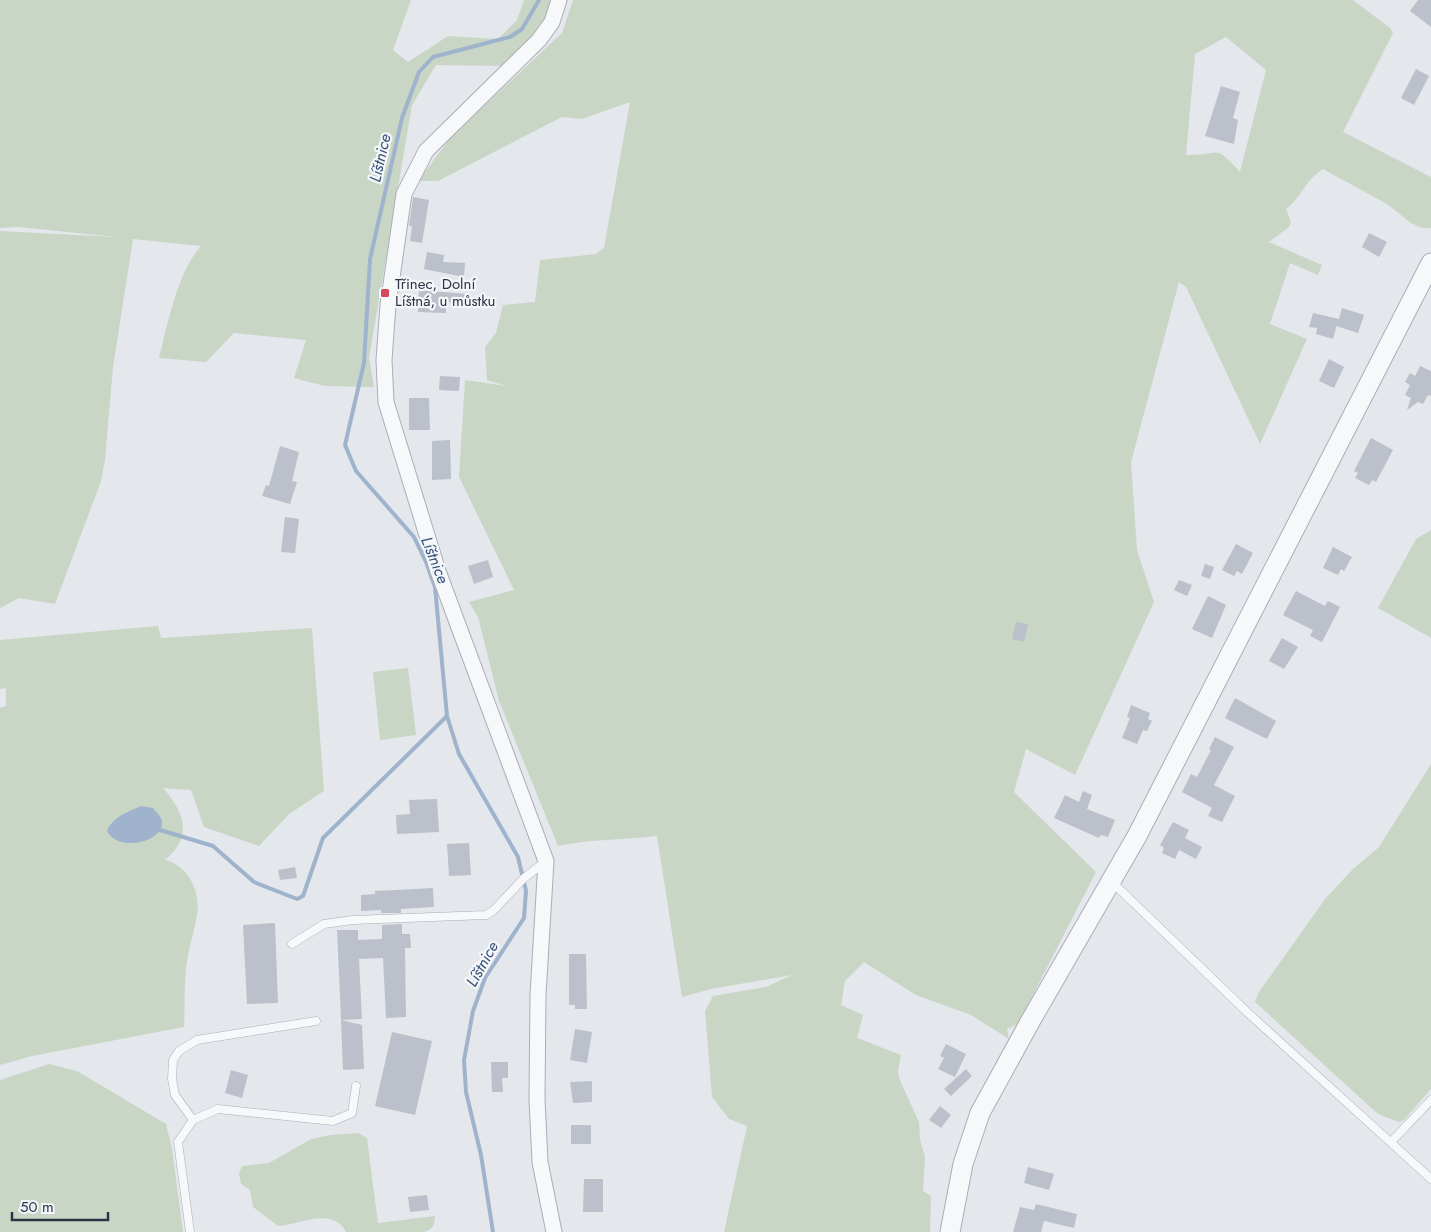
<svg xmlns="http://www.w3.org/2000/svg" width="1431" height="1232" font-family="Jost,sans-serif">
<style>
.green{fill:#c9d6c5;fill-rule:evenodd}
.water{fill:#9fb4cc}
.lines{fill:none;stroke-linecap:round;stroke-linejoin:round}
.stream{stroke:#9fb4cc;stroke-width:4}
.building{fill:#bbc0ca}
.service-casing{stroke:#a9aeb7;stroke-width:9}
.minor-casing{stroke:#a9aeb7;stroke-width:17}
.tertiary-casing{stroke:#a9aeb7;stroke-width:21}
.service{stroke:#f7f8fa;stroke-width:8}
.minor{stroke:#f7f8fa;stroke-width:15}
.tertiary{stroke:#f7f8fa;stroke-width:19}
.poi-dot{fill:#d1495b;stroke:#f4f6f9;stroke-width:2}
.labels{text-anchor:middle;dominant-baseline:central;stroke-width:4.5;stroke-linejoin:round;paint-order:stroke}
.poi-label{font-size:15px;fill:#2b3445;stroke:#f4f6f9;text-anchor:start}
.water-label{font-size:16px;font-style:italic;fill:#34527a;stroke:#f4f6f9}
</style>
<rect width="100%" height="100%" fill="#e4e7ec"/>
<!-- green -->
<g class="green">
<path d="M0 0H411L393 50 408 62 448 36 498 39 517 20 524 0H554C544 28 523 46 502 66L436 65 412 105 369 358 374 387 325 386 294 378 306 340 234 333 206 362 159 358C168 323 177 273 201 246L133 239 113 367 105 460 101 481 55 604 19 598 0 608V231L116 237 19 227 0 228Z"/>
<path d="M573 0H1353L1390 28 1393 33 1343 132 1431 177V228H1422L1411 223 1387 204 1323 169C1305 180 1302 197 1286 209L1291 222 1289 227 1269 242 1322 265 1318 275 1290 263 1270 324 1307 339 1260 444 1186 287 1179 282 1131 462 1137 550 1154 602 1075 775 1026 749 1014 792 1096 872 1018 1024 1007 1029 1009 1039 971 1015 916 995 864 962 845 981 841 1005 863 1015 857 1038 901 1055 898 1070 899 1078 919 1122 920 1140 925 1157 923 1191 931 1196 930 1232H724L747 1126 729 1119 712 1097 705 1011 713 996 766 987 792 975 711 989 682 997 657 836C624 840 590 839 558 846L499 701 478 617 469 602 514 590 459 477 465 380 506 386 487 380 485 347 496 333 503 305 535 302 540 260 596 254 604 248 630 102 582 119 562 117 438 181H418L451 137 562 33ZM1226 37 1266 70 1240 172C1213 142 1222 156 1186 155L1195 54Z"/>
<path d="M1431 530V638L1378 608 1416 539Z"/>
<path d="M158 626 161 638 312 628 324 791 289 814 259 846 204 827 191 790 163 788C185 813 193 837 165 860 188 865 201 892 197 915 194 933 188 950 186 968 184 988 185 1007 184 1027L32 1056 0 1065V708L6 706V688L0 689V640Z"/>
<path d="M408 668 416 735 380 740 373 672Z"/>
<path d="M1431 764V1089L1404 1120 1399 1122 1378 1114 1255 1002 1259 992 1325 899 1353 869 1379 847Z"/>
<path d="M49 1064 77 1071 166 1124 172 1149 183 1232H0V1080Z"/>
<path d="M358 1133 367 1138 378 1223 435 1216C434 1226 433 1229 424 1232H346C332 1206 300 1225 278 1226L253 1207 250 1190 241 1184 239 1173 242 1166 269 1163 311 1139 330 1135Z"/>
</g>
<!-- water -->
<path class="water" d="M141 806 153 808C156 812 161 816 162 821 165 843 115 853 107 830 114 816 128 812 141 806Z"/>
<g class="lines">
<!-- stream -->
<g class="stream">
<path d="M160 830 213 846 254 882 297 899 303 896 323 838 447 716"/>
<path d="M493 1232 481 1155 466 1092 464 1060 473 1011 485 978 524 918 526 891 518 857 459 754 447 716 435 587 426 562 414 537 356 471 345 445 364 363 370 259 402 118 419 72 433 57 510 37 522 29 539 0"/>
</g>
</g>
<!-- building -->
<g class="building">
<path d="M1418 0H1431V27L1410 11Z"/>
<path d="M1416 69 1429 76 1414 105 1401 98Z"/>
<path d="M1221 86 1240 92 1233 118 1238 120 1234 144 1205 136Z"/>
<path d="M413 197 429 200 422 243 410 241 412 226H409Z"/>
<path d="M1369 233 1387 242 1379 257 1362 247Z"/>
<path d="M427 252 444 255 443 262 465 263 464 277 424 269Z"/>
<path d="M419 290 466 294 465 304 446 302V313L418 312Z"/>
<path d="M1342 308 1364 315 1358 333 1336 326 1337 324 1333 339 1316 334 1317 328 1309 327 1313 313 1339 319Z"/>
<path d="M1329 359 1344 367 1334 388 1319 381Z"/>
<path d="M1420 366 1431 371V396L1428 395 1423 404 1418 402 1407 410 1411 398 1405 395 1410 385 1405 382 1410 373 1415 376Z"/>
<path d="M440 376 460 377 459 391 439 390Z"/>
<path d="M409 398H429L430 430H409Z"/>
<path d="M1371 438 1393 450 1376 482 1372 480 1369 485 1355 478 1358 473 1354 471Z"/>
<path d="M450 440 451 479 432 480V441Z"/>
<path d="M280 446 299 452 292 481 297 482 290 504 262 496 266 485 269 486Z"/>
<path d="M285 517 299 519 295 553 281 552Z"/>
<path d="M1236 544 1253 553 1242 574 1237 571 1234 576 1222 570Z"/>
<path d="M1333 547 1352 557 1344 571 1341 569 1338 575 1323 568Z"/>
<path d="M488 560 493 577 474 584 468 566Z"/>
<path d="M1205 564 1214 567 1210 579 1201 576Z"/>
<path d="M1179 580 1192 585 1187 596 1174 590Z"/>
<path d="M1296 591 1325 606 1328 601 1340 607 1322 642 1310 636 1313 630 1283 615Z"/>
<path d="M1208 596 1226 605 1212 638 1192 629Z"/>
<path d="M1016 622 1028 624 1024 642 1012 639Z"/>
<path d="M1282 638 1298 647 1284 669 1269 661Z"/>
<path d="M1235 698 1276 721 1267 739 1225 718Z"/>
<path d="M1131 705 1150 713 1148 719 1152 721 1147 731 1143 730 1137 744 1122 738 1130 718 1127 717Z"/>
<path d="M1215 737 1234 747 1214 785 1235 796 1222 822 1208 816 1212 808 1182 792 1191 774 1197 777 1211 750 1209 749Z"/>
<path d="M1083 791 1092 795 1087 809 1115 820 1108 837 1101 835 1099 838 1054 818 1065 795 1079 802Z"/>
<path d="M437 799 439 832 397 834 396 815 410 814 409 800Z"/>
<path d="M1173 822 1189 830 1185 838 1202 847 1196 859 1179 850 1175 859 1162 853 1164 848 1160 845Z"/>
<path d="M469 843 471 875 449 876 447 844Z"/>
<path d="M295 867 297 878 280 880 278 870Z"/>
<path d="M433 888 434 907 401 909V913H381V910L361 911V895L375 894V891Z"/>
<path d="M275 923 278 1003 247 1004 243 925Z"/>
<path d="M402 924V934H410L411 948H405L406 1017 386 1018 383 958 359 959 362 1019 341 1020 337 930H358V940L382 939V925Z"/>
<path d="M569 954H586L587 1009H575V1005H569Z"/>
<path d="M341 1020 362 1025 364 1069 343 1070Z"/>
<path d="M575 1029 592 1032 587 1063 570 1060Z"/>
<path d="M392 1032 432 1041 415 1115 375 1106Z"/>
<path d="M946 1044 966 1054 955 1077 938 1069 944 1058 940 1056Z"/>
<path d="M491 1062H508V1078H502L503 1092H492Z"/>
<path d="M966 1069 972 1076 951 1096 944 1089Z"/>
<path d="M231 1070 248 1075 242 1098 225 1093Z"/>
<path d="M592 1081V1102L573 1103 570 1082Z"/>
<path d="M940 1106 951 1115 941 1128 929 1120Z"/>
<rect x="571" y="1125" width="20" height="19"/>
<path d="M1028 1167 1054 1174 1049 1190 1024 1183Z"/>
<path d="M584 1179H603V1212H583Z"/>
<path d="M427 1195 429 1210 410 1212 408 1197Z"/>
<path d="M1036 1204 1077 1214 1074 1228 1044 1221 1041 1232H1013L1020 1207 1034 1210Z"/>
</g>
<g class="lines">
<defs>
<g id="service">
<path d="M1111 881 1247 1012 1431 1179"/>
<path d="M292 944 324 924 353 920 486 915 494 910 523 879 546 861"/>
<path d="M193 1120 175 1095 172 1079 173 1060 179 1051 197 1040 316 1021"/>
<path d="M1392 1141 1431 1100"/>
<path d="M190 1232 178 1142 193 1120 218 1109 333 1121 352 1113 356 1086"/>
</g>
<path id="minor" d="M554 1232 540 1162 537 1099 538 995 546 861 438 571 386 402 384 360 388 305 404 194 426 151 539 40 552 22 559 0"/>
<path id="tertiary" d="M950 1232 963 1164 980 1113 1031 1020 1137 836 1431 263"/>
</defs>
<!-- service casing -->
<use href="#service" class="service-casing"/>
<!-- minor casing -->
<use href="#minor" class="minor-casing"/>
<!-- tertiary casing -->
<use href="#tertiary" class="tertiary-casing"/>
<!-- service -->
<use href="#service" class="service"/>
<!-- minor -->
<use href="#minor" class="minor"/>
<!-- tertiary -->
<use href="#tertiary" class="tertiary"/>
</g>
<!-- markers -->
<rect class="poi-dot" x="380" y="288" width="10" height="10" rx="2.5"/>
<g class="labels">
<!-- poi labels -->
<g class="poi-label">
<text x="395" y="284">Třinec, Dolní<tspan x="395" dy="17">Líštná, u můstku</tspan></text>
</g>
<!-- water labels -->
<g class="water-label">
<text transform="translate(380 158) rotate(-77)">Líštnice</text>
<text transform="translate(435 560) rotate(68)">Líštnice</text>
<text transform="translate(482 964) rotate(-61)">Líštnice</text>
</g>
</g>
<!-- scale -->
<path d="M12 1212v8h96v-8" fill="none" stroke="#2b3445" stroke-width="2.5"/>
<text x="20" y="1212" font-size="15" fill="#2b3445" stroke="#f4f6f9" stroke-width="4" paint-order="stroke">50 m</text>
</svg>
